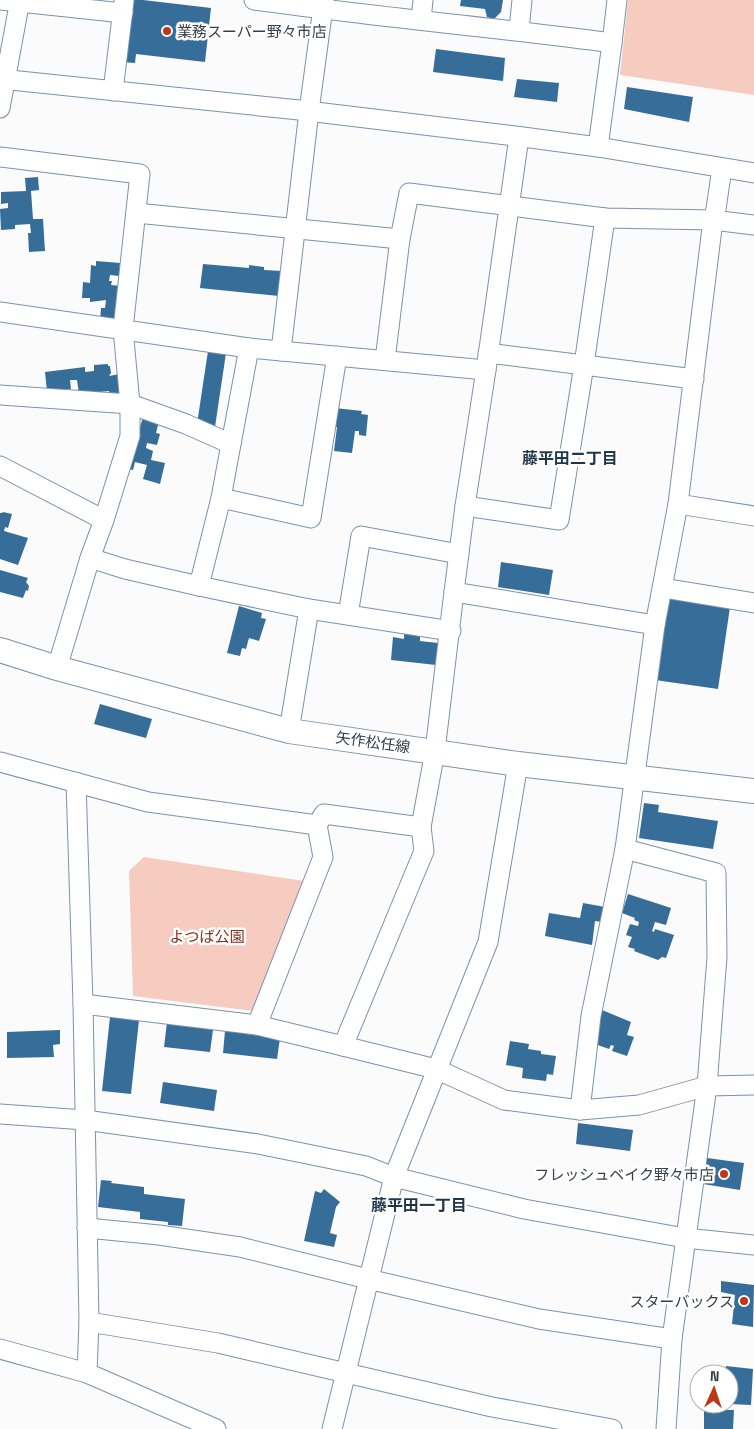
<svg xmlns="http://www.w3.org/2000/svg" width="754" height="1429" font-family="'Space Grotesk','Noto Sans JP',sans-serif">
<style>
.green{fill:#f6ccc1}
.building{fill:#366d99}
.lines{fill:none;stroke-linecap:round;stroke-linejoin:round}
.minor-casing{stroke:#7993ab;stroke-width:21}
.major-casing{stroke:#7993ab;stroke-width:26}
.minor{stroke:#fff;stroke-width:19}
.major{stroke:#fff;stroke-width:24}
.poi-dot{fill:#c03615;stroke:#fff;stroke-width:2}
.labels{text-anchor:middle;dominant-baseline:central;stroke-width:5;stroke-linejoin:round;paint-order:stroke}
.poi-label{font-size:15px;fill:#333f49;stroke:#fff;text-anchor:end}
.street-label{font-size:15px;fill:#333f49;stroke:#fff}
.park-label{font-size:15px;fill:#822d1a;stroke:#fff}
.neighbourhood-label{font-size:16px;font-weight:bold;fill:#1f364a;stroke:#fff}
</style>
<rect width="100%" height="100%" fill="#fbfbfb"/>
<!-- green -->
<g class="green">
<path d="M628 0H754V95L620 75Z"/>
<path d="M144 857 304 881 253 1011 133 996 129 871Z"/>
</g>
<!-- building -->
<g class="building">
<path d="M129 0H143L211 8 205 62 136 54 135 63 122 62Z"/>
<path d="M461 0H503L501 12 495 18H490L487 17 485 9 460 6Z"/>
<path d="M436 49 505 58 503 81 433 72Z"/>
<path d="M517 79 559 83 557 102 514 97Z"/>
<path d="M627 87 693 97 689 122 624 109Z"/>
<path d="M38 177 39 190 31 191 33 219H43L45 251 29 252 28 233H31L30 224 15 225V229L1 230 0 209 8 208V203L1 204V192L26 191 25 178Z"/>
<path d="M96 261 120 263 119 276 110 275 109 281H112L111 285 120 286 117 323 100 321 101 308H105L106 300 90 302V298H82L83 282 90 283 91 265 96 266Z"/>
<path d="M203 264 249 268V265L264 267V270L282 271 279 296 200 288Z"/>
<path d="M208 351 226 353 215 427 197 424Z"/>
<path d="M108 364V366H110L111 373 109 376 120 374 124 398 110 399 109 391 79 394 77 380H70L71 389 47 391 45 372 85 367V372L94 371V365Z"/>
<path d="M335 408 362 411 361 414 368 415 366 436 359 435V431H355L352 453 334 451 337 427 332 426Z"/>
<path d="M143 417 159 421 156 433 160 434 157 445 147 443 146 448 153 451 151 460 165 463 160 484 143 479 147 465 135 462 133 470 128 469Z"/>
<path d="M3 512 12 514 8 528 5 527 4 531 28 538 18 565 0 559V513H2Z"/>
<path d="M501 562 553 570 549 595 498 587Z"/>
<path d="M0 570 28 578 26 582 29 586 28 591 26 590 23 598 0 592Z"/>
<path d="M667 598 730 607 718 689 655 680Z"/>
<path d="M239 606 262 613 261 618 266 619 259 641 249 638 246 649 242 648 240 656 227 653Z"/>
<path d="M404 634 420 636V641L438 643 436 665 391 660 393 637 404 639Z"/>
<path d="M100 704 152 719 146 738 94 724Z"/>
<path d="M644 803 659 805 658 812 718 821 713 849 639 838Z"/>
<path d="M628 894 671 908 666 925 655 922 652 931 654 932 655 929 674 935 666 958 662 957 658 960 634 951 635 949 628 947 632 937 626 935 630 924 638 926 639 922 634 920 635 918 622 913Z"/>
<path d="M583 903 605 907 602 922 595 921 592 945 545 936 549 913 580 918Z"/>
<path d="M602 1010 631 1022 627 1035 634 1037 627 1056 612 1051 614 1046 611 1045 609 1049 595 1044Z"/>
<path d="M110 1017 139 1020 131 1094 102 1091Z"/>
<path d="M167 1022 209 1027 208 1029 213 1030 210 1052 164 1047Z"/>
<path d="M60 1030V1044L53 1045 54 1057 7 1058V1032Z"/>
<path d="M225 1031 247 1032V1034L260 1036V1034L280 1038 277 1059 223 1053Z"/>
<path d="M510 1041 529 1044 528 1049 541 1051V1054L556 1056 553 1075 547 1074 546 1081 522 1078 523 1068 506 1065Z"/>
<path d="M163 1082 217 1090 214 1111 160 1103Z"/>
<path d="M578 1123 633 1130 630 1151 576 1144Z"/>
<path d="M707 1158 744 1163 740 1190 703 1184Z"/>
<path d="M101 1180 112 1181 111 1183 144 1187V1194L185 1199 182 1226 168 1225V1222L140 1219V1212L98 1207Z"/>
<path d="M324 1189 340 1202 336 1207 330 1233 337 1235 334 1247 304 1241 315 1191 321 1193Z"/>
<path d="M721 1281 754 1285 753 1327 732 1324 735 1295 721 1292Z"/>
<path d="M726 1366 753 1369 751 1405 729 1404V1374H725Z"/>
<path d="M704 1410H734L733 1429H704Z"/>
</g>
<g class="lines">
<defs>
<g id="minor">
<path d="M0 0 123 13"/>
<path d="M254 0C373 17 493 27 612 43L598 147"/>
<path d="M421 20 423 0"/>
<path d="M519 30 522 0"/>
<path d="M612 43 617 0"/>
<path d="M0 79 299 110 523 137 598 147 754 173"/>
<path d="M113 91 124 1"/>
<path d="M0 108 20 0"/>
<path d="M0 157 140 174 123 329 130 404V436L104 520 90 558 57 668"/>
<path d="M136 213 400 239"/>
<path d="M0 312 249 348 486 370"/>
<path d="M281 351 309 111 324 0"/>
<path d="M488 353 584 365 605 218"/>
<path d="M385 360 400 239 409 193 605 218 713 220 754 225"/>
<path d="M0 395 130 404 186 424 231 444 221 498 199 586 309 609 451 631"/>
<path d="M231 444 249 348"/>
<path d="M0 466 104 520"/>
<path d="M221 498 311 518 337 356"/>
<path d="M678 504 754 516"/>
<path d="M465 506 559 520 584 365 694 379"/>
<path d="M90 558 125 569 199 586"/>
<path d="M663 588 754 603"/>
<path d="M454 592 465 506 486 370 519 137"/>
<path d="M348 615 361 536 459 554"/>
<path d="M289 731 309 609"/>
<path d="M0 762 148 802 317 825 324 814 421 827"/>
<path d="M76 782 83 1004"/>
<path d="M625 849 716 873 717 957 707 1086 672 1339 666 1429"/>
<path d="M257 1025 323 857 317 825"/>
<path d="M343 1046 436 1069 504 1100 580 1110 639 1105 707 1086 754 1085"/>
<path d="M580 1110 591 1016 625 849 655 625 678 504 713 220 716 209 722 168"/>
<path d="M0 1114 85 1120 258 1144 366 1166 394 1177 524 1209 685 1238 754 1245"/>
<path d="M87 1228 159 1235 240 1247 368 1279 539 1319 672 1339"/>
<path d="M89 1322 218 1343 492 1407 612 1429"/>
<path d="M0 1349 87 1373"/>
<path d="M216 1429 87 1373 89 1322 83 1004 257 1025 343 1046 424 851 421 827 435 751 454 592 655 625"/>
<path d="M332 1429 394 1177 488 942 518 764"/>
</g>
<path id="major" d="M0 650 57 668 289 731 518 764 754 791"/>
</defs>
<!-- minor casing -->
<use href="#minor" class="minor-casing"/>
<!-- major casing -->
<use href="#major" class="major-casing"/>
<!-- minor -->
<use href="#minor" class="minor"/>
<!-- major -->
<use href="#major" class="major"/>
</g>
<!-- markers -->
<g class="poi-dot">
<circle cx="167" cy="31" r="5"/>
<circle cx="724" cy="1174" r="5"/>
<circle cx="744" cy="1301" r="5"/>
</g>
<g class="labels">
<!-- poi labels -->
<g class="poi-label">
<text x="177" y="31" text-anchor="start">業務スーパー野々市店</text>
<text x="714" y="1174">フレッシュベイク野々市店</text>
<text x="734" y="1301">スターバックス</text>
</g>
<!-- street labels -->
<g class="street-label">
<text transform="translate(373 742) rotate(8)">矢作松任線</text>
</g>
<!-- park labels -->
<g class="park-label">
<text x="207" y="936">よつば公園</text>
</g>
<!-- neighbourhood labels -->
<g class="neighbourhood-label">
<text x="570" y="458">藤平田二丁目</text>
<text x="419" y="1205">藤平田一丁目</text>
</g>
</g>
<!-- north arrow -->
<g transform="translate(714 1389) rotate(3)"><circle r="24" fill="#ffffff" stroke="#adb2b6"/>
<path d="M0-4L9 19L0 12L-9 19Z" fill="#c03615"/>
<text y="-8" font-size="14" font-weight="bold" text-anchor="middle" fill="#333f49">N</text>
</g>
</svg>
